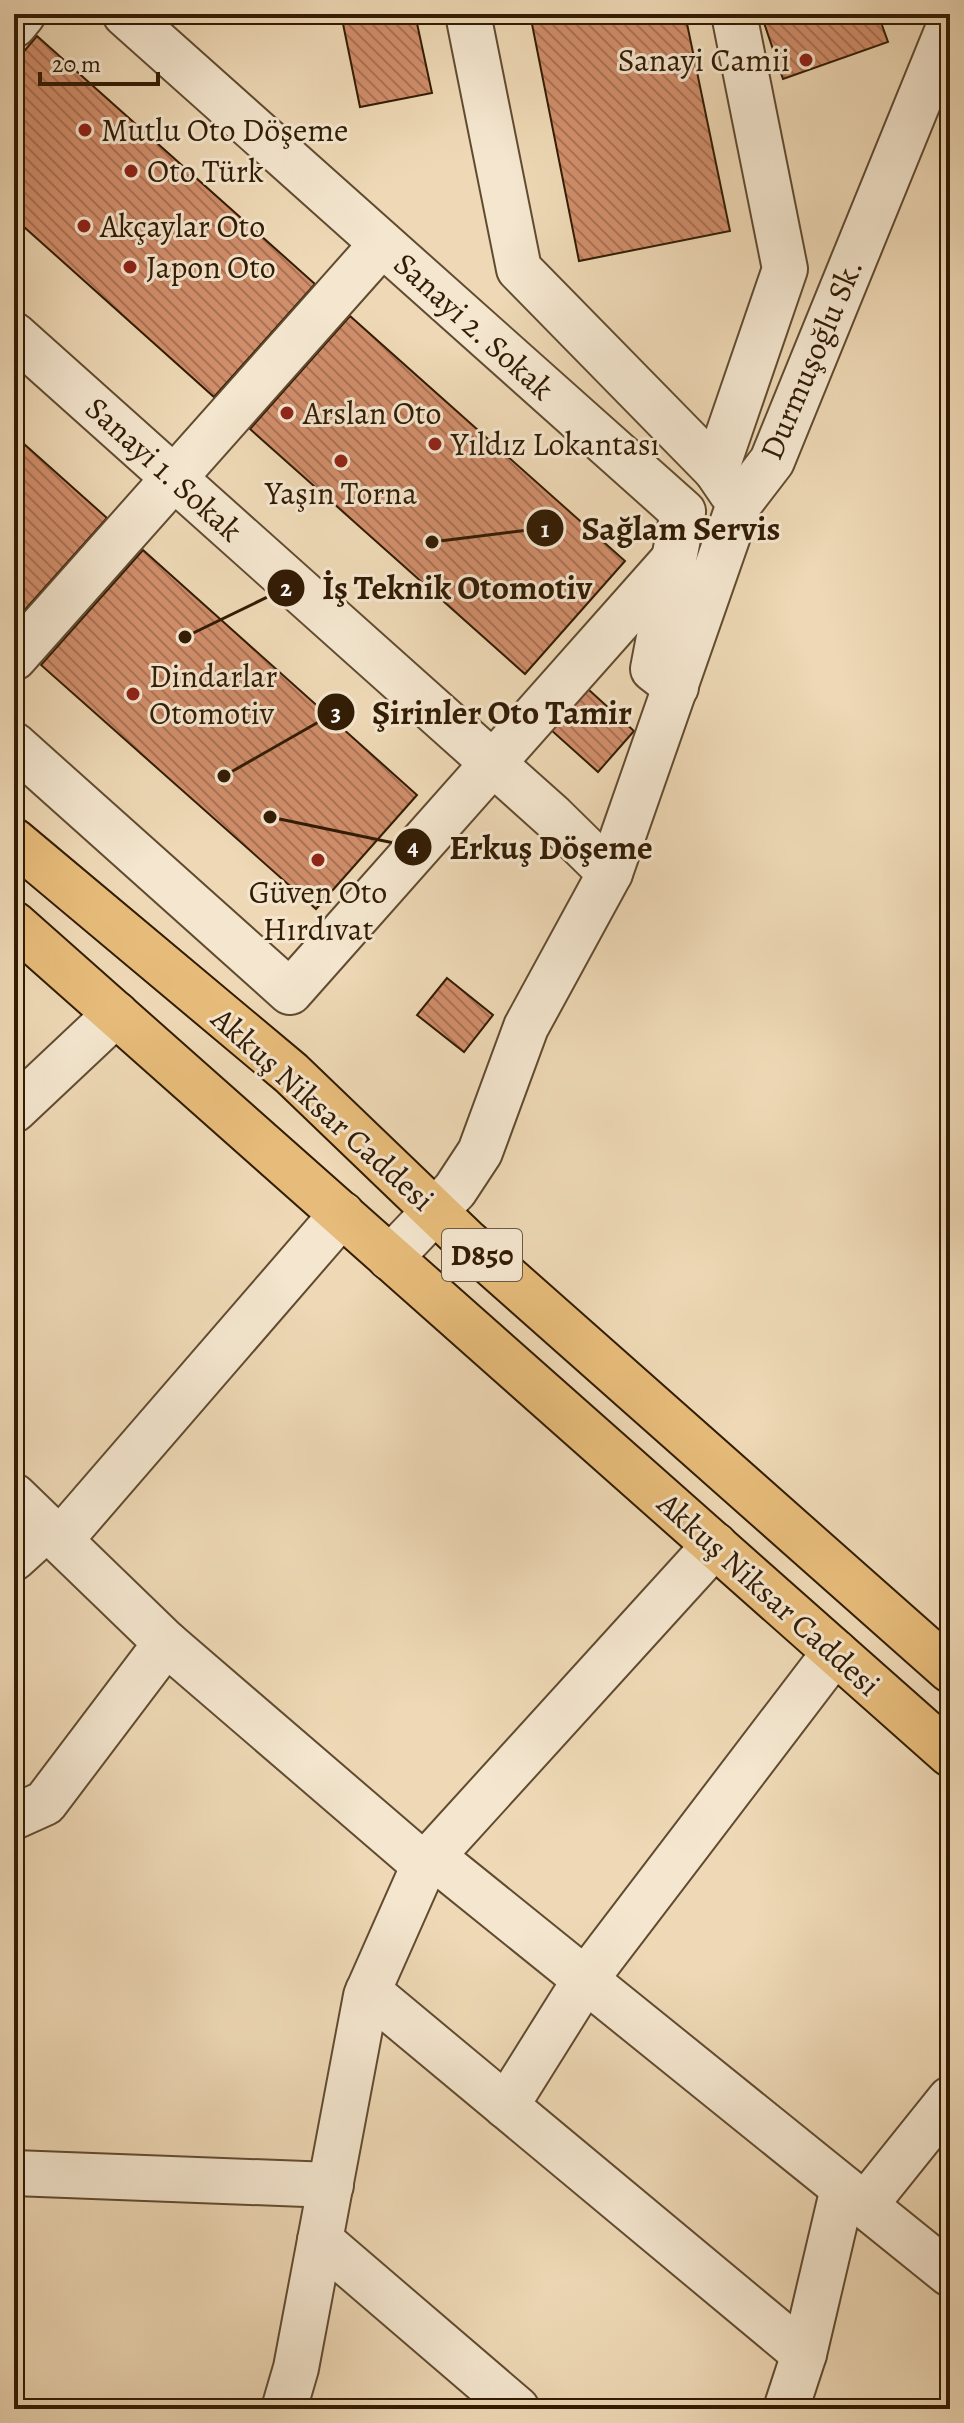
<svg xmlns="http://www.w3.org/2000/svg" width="964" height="2423" font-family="Alegreya,serif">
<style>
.building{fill:url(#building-back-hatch);stroke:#321c04;stroke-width:2}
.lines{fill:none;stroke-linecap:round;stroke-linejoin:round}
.minor-casing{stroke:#614b30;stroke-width:48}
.major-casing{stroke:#321c04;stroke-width:48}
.minor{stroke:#f4e6cf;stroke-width:44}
.major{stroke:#e7bc7a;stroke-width:44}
.poi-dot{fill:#8f2418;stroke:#f4e6cf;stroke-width:3}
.labels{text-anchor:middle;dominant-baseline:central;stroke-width:6;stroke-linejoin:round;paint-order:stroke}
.shield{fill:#f4e6cf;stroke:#6c5941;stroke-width:2}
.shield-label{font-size:30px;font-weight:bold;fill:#321c04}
.poi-label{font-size:32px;fill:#321c04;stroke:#f4e6cf;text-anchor:start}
.street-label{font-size:32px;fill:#321c04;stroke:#f4e6cf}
.leader{fill:none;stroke:#321c04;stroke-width:3}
.callout-dot{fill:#321c04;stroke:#f4e6cf;stroke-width:3}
.mark-label{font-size:24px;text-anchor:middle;font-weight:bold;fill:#fff}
.callout-label{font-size:34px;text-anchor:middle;font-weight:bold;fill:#321c04;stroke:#f4e6cf;stroke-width:6;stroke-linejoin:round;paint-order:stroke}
</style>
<defs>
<pattern id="building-back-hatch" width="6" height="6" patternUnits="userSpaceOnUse" patternTransform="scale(2)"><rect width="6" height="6" fill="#d18e6b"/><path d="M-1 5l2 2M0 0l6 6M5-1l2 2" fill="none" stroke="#aa7356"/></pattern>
</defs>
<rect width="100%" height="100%" fill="#eed8b5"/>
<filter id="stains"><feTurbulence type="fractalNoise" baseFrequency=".0025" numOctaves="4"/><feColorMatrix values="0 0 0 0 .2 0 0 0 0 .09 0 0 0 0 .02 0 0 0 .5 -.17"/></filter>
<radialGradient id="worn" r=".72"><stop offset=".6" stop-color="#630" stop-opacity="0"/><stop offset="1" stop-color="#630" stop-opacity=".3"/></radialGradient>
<!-- building -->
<g class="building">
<path d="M341 14H415L432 93 360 107Z"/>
<path d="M530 14H685L730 231 579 261Z"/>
<path d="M761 14H878L888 42 783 79Z"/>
<path d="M37 36 315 284 214 397 14 218V63Z"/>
<path d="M350 316 625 561 525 674 250 429Z"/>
<path d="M14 435 107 518 14 622Z"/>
<path d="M143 550 417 795 316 909 41 665Z"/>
<path d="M577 679 634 731 598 772 541 721Z"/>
<path d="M447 978 493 1015 464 1052 417 1015Z"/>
</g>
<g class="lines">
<defs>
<g id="minor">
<path d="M125 14 683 512 653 669 676 687"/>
<path d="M468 14 519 269 716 470"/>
<path d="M14 25 23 14"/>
<path d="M14 335 553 817 610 873"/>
<path d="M731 492 716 470 785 269 734 14"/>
<path d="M14 658 382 244"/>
<path d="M14 745 290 992 674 559"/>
<path d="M14 1110 116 1014"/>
<path d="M390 1258 455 1190 480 1152 526 1027 610 873 739 504 772 461 950 24"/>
<path d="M14 1496 166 1643 424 1865"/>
<path d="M60 1540 342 1214"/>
<path d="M14 1558 47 1528"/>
<path d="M14 1817 45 1803 166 1643"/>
<path d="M432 1856 950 2274"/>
<path d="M368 1991 804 2354"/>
<path d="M506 2106 585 1980 835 1652"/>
<path d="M14 2173 331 2185"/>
<path d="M865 2205 950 2099"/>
<path d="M320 2240 517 2409"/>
<path d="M284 2409 296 2368 366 1996 424 1865 715 1545"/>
<path d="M786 2409 804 2354 843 2188"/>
</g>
<g id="major">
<path d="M14 841 291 1073 467 1242 950 1670"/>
<path d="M14 924 950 1754"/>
</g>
</defs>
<!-- minor casing -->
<use href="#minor" class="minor-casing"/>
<!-- major casing -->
<use href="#major" class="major-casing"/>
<!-- minor -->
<use href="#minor" class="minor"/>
<!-- major -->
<use href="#major" class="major"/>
</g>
<!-- markers -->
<g class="poi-dot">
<circle cx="806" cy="60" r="8"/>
<circle cx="85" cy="130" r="8"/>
<circle cx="131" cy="171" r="8"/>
<circle cx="84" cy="226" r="8"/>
<circle cx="130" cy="267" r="8"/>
<circle cx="287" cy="413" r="8"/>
<circle cx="435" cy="444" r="8"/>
<circle cx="341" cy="461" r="8"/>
<circle cx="133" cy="694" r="8"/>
<circle cx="318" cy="860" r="8"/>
</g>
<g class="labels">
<!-- shield labels -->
<rect class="shield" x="442" y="1229" width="80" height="52" rx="6"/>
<g class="shield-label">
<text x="482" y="1255">D850</text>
</g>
<!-- poi labels -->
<g class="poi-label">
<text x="790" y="60" text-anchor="end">Sanayi Camii</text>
<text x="101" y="130">Mutlu Oto Döşeme</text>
<text x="147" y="171">Oto Türk</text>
<text x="100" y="226">Akçaylar Oto</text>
<text x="146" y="267">Japon Oto</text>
<text x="303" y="413">Arslan Oto</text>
<text x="451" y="444">Yıldız Lokantası</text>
<text x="341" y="493" text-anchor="middle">Yaşın Torna</text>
<text x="149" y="676">Dindarlar<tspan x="149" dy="37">Otomotiv</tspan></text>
<text x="318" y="892" text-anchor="middle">Güven Oto<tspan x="318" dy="37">Hırdıvat</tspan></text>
</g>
<!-- street labels -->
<g class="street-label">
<text transform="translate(474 326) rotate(42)">Sanayi 2. Sokak</text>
<text transform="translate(811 359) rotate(-67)">Durmuşoğlu Sk.</text>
<text transform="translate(164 469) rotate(42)">Sanayi 1. Sokak</text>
<text transform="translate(323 1109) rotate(42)">Akkuş Niksar Caddesi</text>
<text transform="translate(769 1594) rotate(42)">Akkuş Niksar Caddesi</text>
</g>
</g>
<!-- callouts -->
<path class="leader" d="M432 542L545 528M185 637L286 588M224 776L336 712M270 817L413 847"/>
<g class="callout-dot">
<circle cx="432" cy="542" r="8"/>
<circle cx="185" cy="637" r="8"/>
<circle cx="224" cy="776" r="8"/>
<circle cx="270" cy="817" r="8"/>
<circle cx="545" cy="528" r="20"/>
<circle cx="286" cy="588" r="20"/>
<circle cx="336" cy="712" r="20"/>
<circle cx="413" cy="847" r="20"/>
</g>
<g class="mark-label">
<text x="545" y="537">1</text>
<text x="286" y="596">2</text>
<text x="336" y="721">3</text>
<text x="413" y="855">4</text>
</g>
<g class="callout-label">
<text x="681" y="540">Sağlam Servis</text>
<text x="457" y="599">İş Teknik Otomotiv</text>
<text x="502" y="724">Şirinler Oto Tamir</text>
<text x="551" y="859">Erkuş Döşeme</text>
</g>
<!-- margin -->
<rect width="964" height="2423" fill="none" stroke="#eed8b5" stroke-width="48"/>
<rect x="16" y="16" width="932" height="2391" fill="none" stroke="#321c04" stroke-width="4"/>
<rect x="24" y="24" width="916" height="2375" fill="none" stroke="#321c04" stroke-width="2"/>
<!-- scale -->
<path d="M40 72v12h118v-12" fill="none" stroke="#321c04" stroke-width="4"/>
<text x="52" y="72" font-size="24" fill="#321c04" stroke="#f4e6cf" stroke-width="6" paint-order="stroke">20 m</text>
<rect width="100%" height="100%" filter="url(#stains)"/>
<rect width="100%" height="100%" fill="url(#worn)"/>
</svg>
